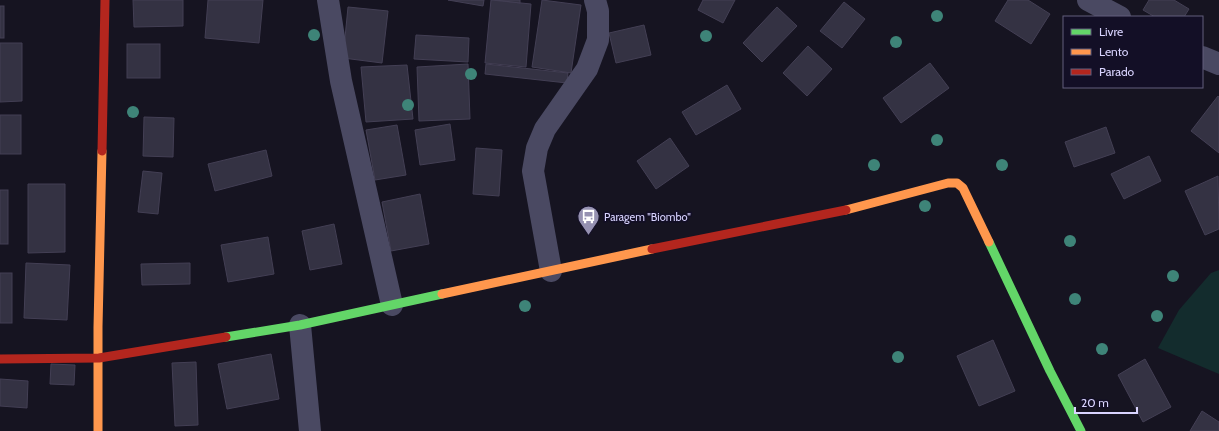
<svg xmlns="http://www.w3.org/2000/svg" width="1219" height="431" font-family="Cabin,sans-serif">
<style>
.green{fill:#132c2d}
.building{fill:#343243;stroke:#433f54}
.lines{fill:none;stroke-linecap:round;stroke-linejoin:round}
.street{stroke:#4a4962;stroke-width:22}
.fast{stroke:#63d668;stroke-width:9}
.slow{stroke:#ff974d;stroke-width:9}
.jam{stroke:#b3261e;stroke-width:9}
.tree{fill:#3e8478}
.labels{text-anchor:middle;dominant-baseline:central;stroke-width:3.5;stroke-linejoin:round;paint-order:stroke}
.poi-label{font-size:11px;fill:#d9d4ff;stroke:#130f26;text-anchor:start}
</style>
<rect width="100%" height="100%" fill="#161421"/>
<!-- green -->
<path class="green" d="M1219 270V374L1158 348 1179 310 1211 273Z"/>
<!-- building -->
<g class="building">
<path d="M133 0H183V26L134 27Z"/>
<path d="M208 0H263L259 43 205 38Z"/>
<path d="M448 0H484L483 6Z"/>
<path d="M491 0 531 4 526 67 485 63Z"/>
<path d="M496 0H520V3Z"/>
<path d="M542 0 581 5 571 73 532 67Z"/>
<path d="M703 0H735L723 23 698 10Z"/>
<path d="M1008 0H1028L1050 14 1031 44 995 21Z"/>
<path d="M1149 0H1174L1189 9 1184 17H1155L1143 10Z"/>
<path d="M844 2 865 19 842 48 820 31Z"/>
<rect x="0" y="6" width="4" height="32"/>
<path d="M348 7 388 11 382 63 343 58Z"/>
<path d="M777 7 797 26 762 62 743 43Z"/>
<path d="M644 25 651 55 616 63 609 33Z"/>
<path d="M416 35 469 38 468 62 414 59Z"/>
<path d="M0 43H22V101L0 102Z"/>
<rect x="127" y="44" width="33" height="34"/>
<path d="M808 46 832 69 807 96 783 73Z"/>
<path d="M930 63 949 88 901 123 883 98Z"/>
<path d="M468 64 470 119 419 121 417 67Z"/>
<path d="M486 64 568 73 567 83 485 74Z"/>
<path d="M407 65 413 119 366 122 361 67Z"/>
<path d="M727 85 741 109 696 135 682 112Z"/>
<path d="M1218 96 1219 97V153L1191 131Z"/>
<rect x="0" y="115" width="21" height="39"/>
<path d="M144 117 174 118 173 157 143 156Z"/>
<path d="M450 124 455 160 420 165 415 130Z"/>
<path d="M397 125 406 175 375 180 366 130Z"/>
<path d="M1106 127 1115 153 1074 167 1065 142Z"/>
<path d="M670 138 689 166 656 189 637 161Z"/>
<path d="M476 148 502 150 499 196 473 194Z"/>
<path d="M266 150 272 176 215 191 208 164Z"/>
<path d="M1149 156 1161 181 1124 199 1111 174Z"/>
<path d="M143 171 162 173 158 214 138 212Z"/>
<path d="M1218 176 1219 229 1205 235 1185 191Z"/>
<path d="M28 184H65V252L28 253Z"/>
<rect x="0" y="190" width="8" height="54"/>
<path d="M420 194 429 244 391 251 382 202Z"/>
<path d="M334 224 342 264 310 270 302 231Z"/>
<path d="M268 237 274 274 228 282 221 245Z"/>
<path d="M26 263 70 265 67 320 24 318Z"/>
<path d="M190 263V284L142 285 141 264Z"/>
<rect x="0" y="273" width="12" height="50"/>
<path d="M993 340 1015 391 979 406 957 356Z"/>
<path d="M271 354 279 399 227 409 218 364Z"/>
<path d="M1145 359 1171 407 1143 422 1118 375Z"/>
<path d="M196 362 198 425 175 426 172 363Z"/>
<path d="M51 364 75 365 74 385 50 384Z"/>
<path d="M0 379 28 381 27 408 0 406Z"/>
<path d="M1202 411 1219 422V431H1190Z"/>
</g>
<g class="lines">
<!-- street -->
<g class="street">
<path d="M328 0 341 81 392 305"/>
<path d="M1088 0 1120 17"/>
<path d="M1202 57 1219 64"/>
<path d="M551 271 533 171 537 148 545 129 587 69 598 40V11L595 0"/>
<path d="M300 325 310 431"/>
</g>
<!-- fast -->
<g class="fast">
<path d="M989 242 1050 371 1081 431"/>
<path d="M226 337 300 325 442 294"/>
</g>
<!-- slow -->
<g class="slow">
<path d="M846 210 948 183H957L963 188 989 242"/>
<path d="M442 294 652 249"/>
<path d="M98 431V327L102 151"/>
</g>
<!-- jam -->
<g class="jam">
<path d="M102 151 105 0"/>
<path d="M652 249 846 210"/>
<path d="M0 359 99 358 226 337"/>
</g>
</g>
<!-- trees -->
<g class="tree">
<circle cx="937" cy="16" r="6"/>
<circle cx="314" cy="35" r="6"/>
<circle cx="706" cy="36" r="6"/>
<circle cx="896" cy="42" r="6"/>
<circle cx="471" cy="74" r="6"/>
<circle cx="408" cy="105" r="6"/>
<circle cx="133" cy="112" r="6"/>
<circle cx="937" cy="140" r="6"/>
<circle cx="874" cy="165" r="6"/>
<circle cx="1002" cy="165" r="6"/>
<circle cx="925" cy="206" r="6"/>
<circle cx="1070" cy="241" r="6"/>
<circle cx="1173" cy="276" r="6"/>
<circle cx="1075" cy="299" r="6"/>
<circle cx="525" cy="306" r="6"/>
<circle cx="1157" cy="316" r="6"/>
<circle cx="1102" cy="349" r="6"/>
<circle cx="898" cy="357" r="6"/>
</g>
<!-- icons -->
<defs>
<symbol id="bus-pin" viewBox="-11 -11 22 30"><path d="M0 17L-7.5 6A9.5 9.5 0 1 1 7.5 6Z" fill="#9591b1" stroke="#130f26"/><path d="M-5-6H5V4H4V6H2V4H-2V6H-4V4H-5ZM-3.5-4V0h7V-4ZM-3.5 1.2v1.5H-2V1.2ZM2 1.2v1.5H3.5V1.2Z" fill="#fff"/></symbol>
</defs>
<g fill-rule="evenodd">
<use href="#bus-pin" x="576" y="204" width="25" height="34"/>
</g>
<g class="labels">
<!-- poi labels -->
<g class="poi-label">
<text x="604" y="217">Paragem "Biombo"</text>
</g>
</g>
<!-- legend -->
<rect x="1063" y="16" width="140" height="72" fill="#130f26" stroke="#625e7d"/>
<rect x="1071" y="29" width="20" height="6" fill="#63d668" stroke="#625e7d"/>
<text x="1099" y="36" font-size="12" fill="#d9d4ff">Livre</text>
<rect x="1071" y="49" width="20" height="6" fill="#ff974d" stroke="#625e7d"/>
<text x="1099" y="56" font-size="12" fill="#d9d4ff">Lento</text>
<rect x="1071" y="69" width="20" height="6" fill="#b3261e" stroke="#625e7d"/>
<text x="1099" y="76" font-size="12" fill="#d9d4ff">Parado</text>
<!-- scale -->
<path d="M1075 407v6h62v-6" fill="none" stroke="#d9d4ff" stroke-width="2"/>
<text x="1081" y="407" font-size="12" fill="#d9d4ff" stroke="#130f26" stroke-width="3" paint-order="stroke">20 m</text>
</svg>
